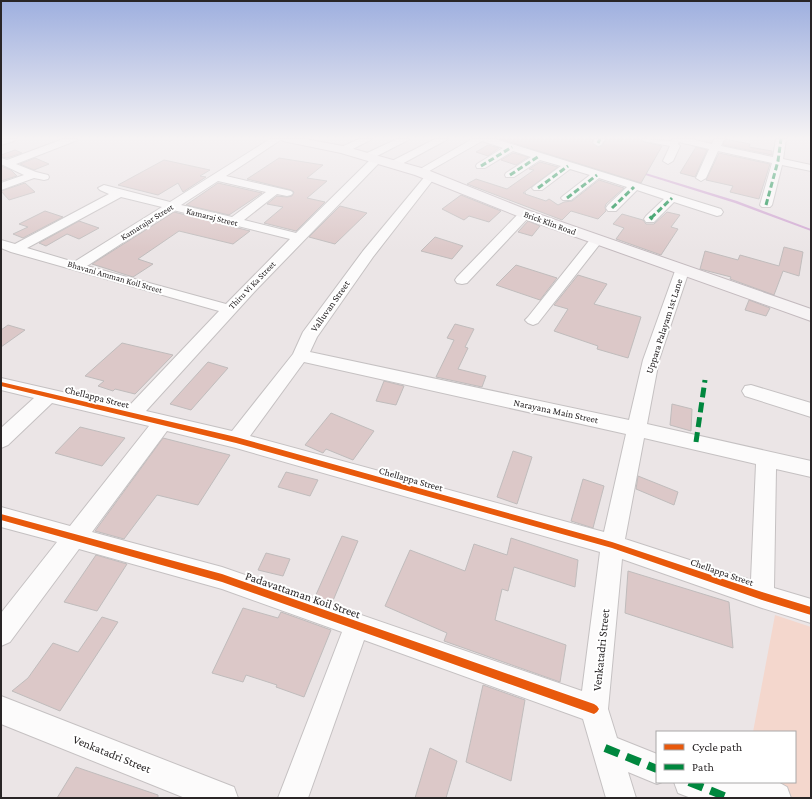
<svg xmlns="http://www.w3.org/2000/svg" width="812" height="799" font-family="'Crimson Pro',serif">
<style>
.green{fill:#f4d7cd}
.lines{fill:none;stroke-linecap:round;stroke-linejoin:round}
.stream{fill:#d0a7d2;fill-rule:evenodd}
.building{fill:#dcc8c8;stroke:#c0bcbc}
.street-casing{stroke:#c5c1c2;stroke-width:2}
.primary-casing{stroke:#c3babe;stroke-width:2}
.street{fill:#fcfbfb;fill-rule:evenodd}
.primary{fill:#f6f3f4;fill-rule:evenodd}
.quiet-far3{stroke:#00873e;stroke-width:3;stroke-dasharray:6 3;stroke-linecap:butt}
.quiet-far2{stroke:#00873e;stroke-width:4;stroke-dasharray:8 4;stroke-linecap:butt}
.quiet-far1{stroke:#00873e;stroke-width:5;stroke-dasharray:10 5;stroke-linecap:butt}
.quiet{stroke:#00873e;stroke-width:8;stroke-dasharray:15 8;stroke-linecap:butt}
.cycleway-casing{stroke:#fff;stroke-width:2}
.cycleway{fill:#e8590c;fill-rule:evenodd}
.labels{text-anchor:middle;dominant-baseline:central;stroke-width:4;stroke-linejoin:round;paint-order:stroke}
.far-street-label{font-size:9px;fill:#292526;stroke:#fff}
.street-label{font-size:10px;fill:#292526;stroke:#fff}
.near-street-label{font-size:12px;fill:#292526;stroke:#fff}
</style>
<rect width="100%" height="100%" fill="#ebe5e6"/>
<!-- green -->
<path class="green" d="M775 615 811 627V798H794L765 782H795V732H753Z"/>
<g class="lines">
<!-- stream -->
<path class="stream" d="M639 171 737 201 811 229V231L735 203 639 173Z"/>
</g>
<!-- building -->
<g class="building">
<path d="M500 139H593L592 143 598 147 602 146 606 139H641L644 142 662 146 641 183Z"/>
<path d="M725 139 750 144 749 147 772 151V155L723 145Z"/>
<path d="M488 145 499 148 488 156 476 152Z"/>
<path d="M696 147 707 150 695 177 680 173Z"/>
<path d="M15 150 22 153 7 158 1 157V155Z"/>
<path d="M513 153 528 157 516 165 501 160Z"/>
<path d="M719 153 770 164 759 199 730 192 733 186 706 180Z"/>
<path d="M35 158 49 164 34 170 20 164Z"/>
<path d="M279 158 323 165 307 178 327 181 307 198 325 202 296 231 264 223 283 207 267 204 277 196 287 197 292 196 294 192 291 190 247 179Z"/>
<path d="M164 160 210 170 200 176 206 177 183 192 178 183 158 195 118 185Z"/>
<path d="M540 162 558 167 523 193H526L525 194 546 201 549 199 558 205 564 202 572 201 599 180 624 188 606 204 605 207 606 211 598 219 571 211 562 220 467 184 476 179 507 189 534 170 529 169Z"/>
<path d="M1 166 11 170 17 176 1 181Z"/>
<path d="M25 183 35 192 9 200 1 191Z"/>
<path d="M218 183 262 193 229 215 186 205Z"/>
<path d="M461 195 501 211 489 222 469 216 464 220 442 209Z"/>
<path d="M340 206 367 213 335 244 309 237Z"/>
<path d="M45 211 63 217 23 238 13 234 28 227 19 224Z"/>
<path d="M174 212 250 231 233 244 179 231 138 259 153 264 133 277 92 264Z"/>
<path d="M667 212 680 215 671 227 678 229 661 255 616 239 624 228 613 224 622 214 643 220 646 224H654Z"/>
<path d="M79 221 99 228 79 239 67 234 46 246 39 243Z"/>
<path d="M528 221 540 226 532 236 518 232Z"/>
<path d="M435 237 463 246 452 259 421 251Z"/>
<path d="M784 247 803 252 799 276 783 271 774 295 730 279 731 277 700 269 705 251 738 260 740 255 779 266Z"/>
<path d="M516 265 557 278 540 300 496 285Z"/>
<path d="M578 275 607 284 594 304 641 317 628 358 597 349 598 346 554 331 568 309 554 305Z"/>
<path d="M749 300 770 308 766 316 745 310Z"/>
<path d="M455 324 474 329 465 347 468 348 458 369 486 376 482 387 436 377 454 340 447 338Z"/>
<path d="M8 325 25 330 1 347V330Z"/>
<path d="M122 343 173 355 135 394 115 389 113 391 98 386 104 381 85 376Z"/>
<path d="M208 362 228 368 191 410 170 404Z"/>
<path d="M384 381 404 386 396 405 376 401Z"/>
<path d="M672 404 692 409 691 431 670 425Z"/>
<path d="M331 413 374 431 353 460 326 449 323 453 305 445Z"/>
<path d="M80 427 125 438 102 466 55 453Z"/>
<path d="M163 438 230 455 198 505 157 495 124 539 95 531Z"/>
<path d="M513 451 532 457 517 504 497 497Z"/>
<path d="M286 472 318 480 310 496 278 487Z"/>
<path d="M638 476 678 492 674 505 636 489Z"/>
<path d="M583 479 604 486 593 528 571 521Z"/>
<path d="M342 536 358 541 332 603 315 597Z"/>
<path d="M511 538 578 560 575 587 514 567 508 591 502 589 495 620 566 645 560 682 444 641 447 633 385 606 410 550 465 571 474 544 507 555Z"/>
<path d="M266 553 290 559 283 576 258 570Z"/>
<path d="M96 555 127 564 97 611 64 602Z"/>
<path d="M628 571 729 602 733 648 625 613Z"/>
<path d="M243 608 278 618 281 612 331 630 304 697 276 687 277 685 246 675 243 682 212 673Z"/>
<path d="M102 617 118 622 60 711 12 691 28 678 53 643 78 652Z"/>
<path d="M483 685 525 700 511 781 466 762Z"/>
<path d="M430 748 457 761 446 798H415Z"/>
<path d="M76 767 158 795V798H57Z"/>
</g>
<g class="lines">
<defs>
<g id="street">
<path d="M1 139H16L14 141 1 145Z"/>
<path d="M63 139H77L75 141 16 164 36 172 48 175 49 177 48 179 44 180 34 178 1 190V183L24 175 1 164V158L7 160Z"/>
<path d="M270 139H282L226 176 291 191 293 193 291 195 287 196 277 194 244 220 296 233 372 158H365L364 156 365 154 397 139H410L377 156 382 159 381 161 257 289 146 411 232 431 293 354 303 332 363 251 427 174 431 173 436 176 373 257 317 337 310 352 629 420 643 360 675 271 677 268 682 267 687 268 689 271 659 360 647 424 811 461V477L776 469 774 588 811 599V623L762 608 622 559 608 709 617 738 657 754V782H662L657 784 628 772 636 798H606L583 719 364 640 308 798H278L342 632 222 589 79 549 10 642 1 646V613L57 542 1 527V507L70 526 149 426 52 403 8 445 1 448V428L34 398 1 390V378L128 407 219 311 11 252 1 248V240L15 244 109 194 100 190 98 188 104 185 170 202ZM218 181 266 192 232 217 181 205ZM121 197 162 207 74 262 27 248ZM173 210 290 239 226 304 87 266ZM304 362 626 434 604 532 250 436ZM167 431 236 448 600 552 582 691 222 567 92 532ZM644 438 756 464 751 580 625 539Z"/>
<path d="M359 139H372L347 152 343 153 338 150 339 148Z"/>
<path d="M435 139H448L398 166H390L389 164 390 162Z"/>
<path d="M472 139H495L515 145 721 209 723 212 721 215 717 216 674 202 654 222H646L644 219 646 216 664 199 637 190 616 211H608L606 208 608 205 627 187 599 178 571 200H563L561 198 563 196 590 175 570 169 542 190H534L532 188 534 186 561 166 540 160 514 177H506L505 175 506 173 531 157 513 151 485 168H477L476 166 477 164 503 148 482 141 424 174 420 175 415 172Z"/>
<path d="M595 139H605L601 145 598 146 593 143Z"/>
<path d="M642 139 671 141 672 139H691L712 144 714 139H724L721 146 773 157 776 139H786L783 159 811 165V171L782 165 772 205 770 207H762L760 205 772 163 718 151 706 178 701 181 696 178 709 149 679 142 678 144 680 146 673 161 668 164 663 161 670 146 644 141Z"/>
<path d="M525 210 529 211 531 214 529 217 467 283 462 284 457 283 455 280 457 277 521 211Z"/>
<path d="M597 236 602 237 603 240 538 323 533 325 528 323 525 320 528 317 592 237Z"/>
<path d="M751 385 811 403V417L745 396 742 391 745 386Z"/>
<path d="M1 696 234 787 238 798H185L1 724Z"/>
<path d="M674 782H778L787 787 791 798H691L678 793Z"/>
</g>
<path id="primary" d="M281 139H305L343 146 425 169 530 211 811 309V321L520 217 415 175 341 153 283 141Z"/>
</defs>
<!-- street casing -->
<use href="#street" class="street-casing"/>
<!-- primary casing -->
<use href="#primary" class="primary-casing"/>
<!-- street -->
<use href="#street" class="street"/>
<!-- primary -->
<use href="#primary" class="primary"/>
<!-- quiet-far3 -->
<g class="quiet-far3">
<path d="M598 143 600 139"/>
<path d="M481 166 512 147"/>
<path d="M510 175 539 156"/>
<path d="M538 188 568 166"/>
<path d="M567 198 597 175"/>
<path d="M766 205 778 161 781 139"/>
<path d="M612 208 634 187"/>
<path d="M651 218 672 198"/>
</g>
<!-- quiet-far2 -->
<path class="quiet-far2" d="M650 219 652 217"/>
<!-- quiet-far1 -->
<path class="quiet-far1" d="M696 442 705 380"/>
<!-- quiet -->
<g class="quiet">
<path d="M605 748 657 769"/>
<path d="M689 782 729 798"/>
</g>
<defs>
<g id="cycleway">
<path d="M1 382 236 437 612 542 762 592 811 607V615L762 600 612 548 236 443 1 386Z"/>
<path d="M1 514 222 574 594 704 597 706 599 709 597 712 594 714 222 582 1 520Z"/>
</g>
</defs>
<!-- cycleway casing -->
<use href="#cycleway" class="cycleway-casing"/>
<!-- cycleway -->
<use href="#cycleway" class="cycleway"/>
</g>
<!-- sky -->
<linearGradient id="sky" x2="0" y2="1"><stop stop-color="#9eafdf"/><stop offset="0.55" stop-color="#f6f3f4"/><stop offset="1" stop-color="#f6f3f4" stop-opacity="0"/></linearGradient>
<rect width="812" height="251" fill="url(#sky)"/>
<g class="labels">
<!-- far-street labels -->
<g class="far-street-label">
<text transform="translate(212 217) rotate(14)">Kamaraj Street</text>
<text transform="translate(147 222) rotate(-32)">Kamarajar Street</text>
<text transform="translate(550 223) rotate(20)">Brick Klin Road</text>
<text transform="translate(115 277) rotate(16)">Bhavani Amman Koil Street</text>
<text transform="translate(252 285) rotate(-46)">Thiru Vi Ka Street</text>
</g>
<!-- street labels -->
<g class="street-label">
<text transform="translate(330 306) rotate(-55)">Valluvan Street</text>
<text transform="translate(664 326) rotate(-72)">Uppara Palayam 1st Lane</text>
<text transform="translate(97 397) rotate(14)">Chellappa Street</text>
<text transform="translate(556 411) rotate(12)">Narayana Main Street</text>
<text transform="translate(411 479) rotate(16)">Chellappa Street</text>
<text transform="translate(722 572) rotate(19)">Chellappa Street</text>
</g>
<!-- near-street labels -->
<g class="near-street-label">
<text transform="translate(303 595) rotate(19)">Padavattaman Koil Street</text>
<text transform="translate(601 650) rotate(-84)">Venkatadri Street</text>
<text transform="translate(112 754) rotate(22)">Venkatadri Street</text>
</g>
</g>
<!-- border -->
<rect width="812" height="799" fill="none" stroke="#292526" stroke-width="4"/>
<!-- legend -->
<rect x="656" y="731" width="140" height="52" fill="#ffffff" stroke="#a9a8a8"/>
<rect x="664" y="744" width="20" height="6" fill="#e8590c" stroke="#a9a8a8"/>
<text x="692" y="751" font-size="12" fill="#292526">Cycle path</text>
<rect x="664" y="764" width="20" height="6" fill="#00873e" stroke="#a9a8a8"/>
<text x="692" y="771" font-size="12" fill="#292526">Path</text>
</svg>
